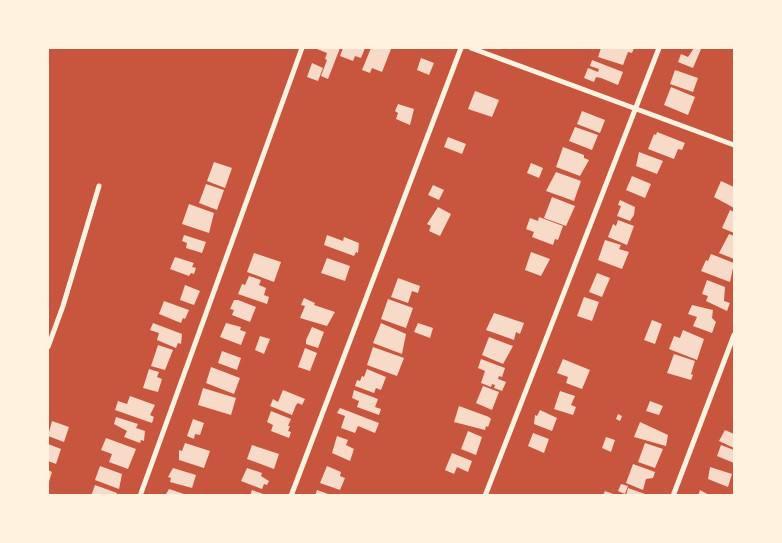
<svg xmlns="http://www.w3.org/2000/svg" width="782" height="543" font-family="'PT Serif',serif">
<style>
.building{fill:#f7dbc8}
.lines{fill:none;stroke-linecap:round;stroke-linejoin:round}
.minor{stroke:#fff3e0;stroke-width:5}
</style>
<rect width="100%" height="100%" fill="#c8553d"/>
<!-- building -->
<g class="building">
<path d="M318 48H340L328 79 321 76 327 60 325 59 327 53 317 49Z"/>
<path d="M343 48H365L361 58 355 56 353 61 340 56Z"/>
<path d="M371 48 391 49 382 72 372 68 370 73 362 70Z"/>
<path d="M601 48H634L632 53 628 52 623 65 598 57Z"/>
<path d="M694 48 701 49 693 68 678 62 681 54 688 57Z"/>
<path d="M421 58 434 63 429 75 417 70Z"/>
<path d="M592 60 623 72 618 85 601 78 596 77 594 82 584 78 588 68 598 72 599 69 590 66Z"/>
<path d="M312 63 323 68 318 81 307 77Z"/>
<path d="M675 70 698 78 693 92 670 84Z"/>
<path d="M671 87 695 97 688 115 664 105Z"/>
<path d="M475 91 499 100 492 117 468 109Z"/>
<path d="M398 104 414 109 410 125 396 119 398 113 395 111Z"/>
<path d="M582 111 605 120 600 133 577 124Z"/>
<path d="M575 127 598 135 592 150 569 141Z"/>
<path d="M657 132 685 143 682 150 678 149 674 159 648 149 654 134 656 135Z"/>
<path d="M448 137 466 144 462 154 444 147Z"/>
<path d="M563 147 584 155V158L589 160 580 176 556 167Z"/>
<path d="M639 152 663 161 657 174 636 166Z"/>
<path d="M214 162 232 168 225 188 207 181Z"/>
<path d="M531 163 543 168 539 178 527 173Z"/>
<path d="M556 172 581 181 574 201 546 191Z"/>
<path d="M632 176 651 184 645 198 626 190Z"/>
<path d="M721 181 734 187V208L714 197Z"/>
<path d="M206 184 224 190 217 210 199 203Z"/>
<path d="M433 185 444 190 439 200 428 195Z"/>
<path d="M552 197 575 206 566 226 544 218Z"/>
<path d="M620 200 635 207 634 215 630 221 617 216 621 206 618 205Z"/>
<path d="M189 204 214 213 209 233 182 224Z"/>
<path d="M438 207 451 214 440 236 429 231 431 226 427 224Z"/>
<path d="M730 210 734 212V233L722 228Z"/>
<path d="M539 217 563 226 558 240 555 239 553 245 532 237 534 232 526 229 530 218 538 221Z"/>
<path d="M618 220 634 226 627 245 608 237 613 224 616 226Z"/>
<path d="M729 234 734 236V259L719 253Z"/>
<path d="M184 235 206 242 202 253 186 248 187 243 182 241Z"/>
<path d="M327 235 343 241 344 237 359 243 358 253 356 252 354 256 324 245Z"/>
<path d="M605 240 621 245 619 249 629 252 622 269 598 260Z"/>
<path d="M531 252 550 259 541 276 525 270Z"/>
<path d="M254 253 281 262 274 282 247 272Z"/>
<path d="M711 254 734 263 730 282 701 271 706 260 708 261Z"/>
<path d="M175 257 194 263 192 267 196 268 194 274 191 273 189 276 170 269Z"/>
<path d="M327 258 350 266 345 281 321 273Z"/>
<path d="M597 273 610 278 602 297 589 292Z"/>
<path d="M249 276 261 280 259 285 266 288 264 295 269 297 267 304 238 294 242 284 245 285Z"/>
<path d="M398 278 420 286 418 293 412 291 408 303 391 297Z"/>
<path d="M707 280 725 287 724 301 730 303 727 311 706 301 708 296 702 294Z"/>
<path d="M185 285 200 291 194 305 180 300Z"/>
<path d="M584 297 599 302 592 321 577 316Z"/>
<path d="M304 298 315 303 314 305 335 312 327 326 300 318 305 306 301 305Z"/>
<path d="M388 299 413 308 406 328 381 319Z"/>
<path d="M234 300H238L256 307 250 322 232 315 234 310 230 309Z"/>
<path d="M164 301 189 310 185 319 183 318 181 323 159 314Z"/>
<path d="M692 305 713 310 712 318 716 322 712 333 693 326 697 317 688 314Z"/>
<path d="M494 313 524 323 520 334 516 332 514 340 486 330Z"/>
<path d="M652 320 662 324 655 344 644 340Z"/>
<path d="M153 323 182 334 181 344 178 343 176 348 157 340 159 333 150 330Z"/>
<path d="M226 323 241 327 240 330 246 332 241 345 220 337Z"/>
<path d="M381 323 406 334 402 354 373 343Z"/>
<path d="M418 323 433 328 430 338 414 332Z"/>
<path d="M312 327 324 332 318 348 306 344V340Z"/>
<path d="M683 330 704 339 697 360 669 349 674 336 680 338Z"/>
<path d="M260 336 270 339 264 354 255 350Z"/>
<path d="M489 337 513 346 503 364 482 355Z"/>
<path d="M158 345 173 350 165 370 151 366Z"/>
<path d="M373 347 404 358 397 376 367 365Z"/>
<path d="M305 348 317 353 310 371 298 367Z"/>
<path d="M222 351 241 358 237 370 218 363Z"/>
<path d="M674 354 695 361 691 374 693 375 691 380 667 373Z"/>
<path d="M481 359 505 368 502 377 499 376 498 379 506 382 502 391 494 388 495 385 492 384 491 387 481 383 485 371 478 368Z"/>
<path d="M563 359 590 370 582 389 566 383 568 377 557 373Z"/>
<path d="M211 367 240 378 234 394 206 383Z"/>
<path d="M149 369 159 372 157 377 162 379 158 392 143 388Z"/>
<path d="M367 369 386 377 381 390 376 388 374 393 355 386 357 380 360 381 362 376 364 377Z"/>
<path d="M483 386 499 392 492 410 476 403Z"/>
<path d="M203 388 236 398 231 415 198 405Z"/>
<path d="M283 390 305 399 302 405 298 403 296 405 292 415 270 406 273 399 278 402Z"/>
<path d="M354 390 378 399 375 407 381 409 379 415 357 407 359 401 352 398Z"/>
<path d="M560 391 575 396 571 405 576 407 573 415 554 409Z"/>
<path d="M130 396 155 405 150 415 154 417 152 423 115 410 118 401 127 404Z"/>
<path d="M650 401 663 406 659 415 646 411Z"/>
<path d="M459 406 489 417 491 419 488 427 486 426 485 430 454 422Z"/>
<path d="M340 408 379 423 375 433 358 426 355 433 341 428 345 416 337 413Z"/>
<path d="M540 410 557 418 552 431 534 424 535 415 537 416Z"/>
<path d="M271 411 291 419 288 426H290L288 431 291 432 289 438 271 431 273 425 267 422Z"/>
<path d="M618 414 622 416 620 421 616 419Z"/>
<path d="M116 417 138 424 136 428 145 431 144 441 141 440 140 443 124 437 127 431 114 424Z"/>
<path d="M193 419 204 423 200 435 195 434 194 439 187 436Z"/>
<path d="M52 421 69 427 64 442 48 436Z"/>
<path d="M640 422 668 435 666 446 634 437Z"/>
<path d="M725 430 734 434V448L719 441Z"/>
<path d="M468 431 482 437 476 455 461 449Z"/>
<path d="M533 433 549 439 544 453 528 446Z"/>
<path d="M337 436 348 440 346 445 354 449 350 461 332 453Z"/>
<path d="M606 437 615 440 611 452 602 448Z"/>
<path d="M106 438 136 449 128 469 109 462 112 454 101 450Z"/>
<path d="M185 443 210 451 204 468 179 460V450L182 451Z"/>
<path d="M645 443 663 449 655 468 638 462Z"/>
<path d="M48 444 61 449 56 464 48 461Z"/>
<path d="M252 445 279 454 274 469 247 459Z"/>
<path d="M721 445 734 450V463L717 456Z"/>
<path d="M452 453 472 461 468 472 457 467 454 474 445 470Z"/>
<path d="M633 464 655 472 653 478 646 479 643 490 626 483Z"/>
<path d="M100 466 122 474 119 489 95 480Z"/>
<path d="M327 466 341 472 340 476 345 478 340 490 320 483Z"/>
<path d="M710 467 732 474 728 487 708 479Z"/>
<path d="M173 468 196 475 192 488 170 482 171 478 168 477Z"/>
<path d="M247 468 262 473 261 476 269 481 267 485 264 484 262 489 241 481Z"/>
<path d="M48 470 52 472 48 485Z"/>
<path d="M621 484 628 486 625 494 618 491Z"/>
<path d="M95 485 117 493 116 496H91Z"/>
<path d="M628 488 645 494V496H626Z"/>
<path d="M169 489 187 495V496H165Z"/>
<path d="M252 490 266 495V496H250Z"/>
<path d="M317 490 331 495V496H315Z"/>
<path d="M700 490 711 496H698Z"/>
<path d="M605 491 616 495V496H603Z"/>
</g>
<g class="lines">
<!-- minor -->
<g class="minor">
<path d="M471 48 734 145"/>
<path d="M48 347 63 306 99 186"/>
<path d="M140 496 302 48"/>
<path d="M291 496 461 48"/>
<path d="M485 496 659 48"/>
<path d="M673 496 734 335"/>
</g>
</g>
<!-- border -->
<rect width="782" height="543" fill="none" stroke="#fff3e0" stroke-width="98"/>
</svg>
